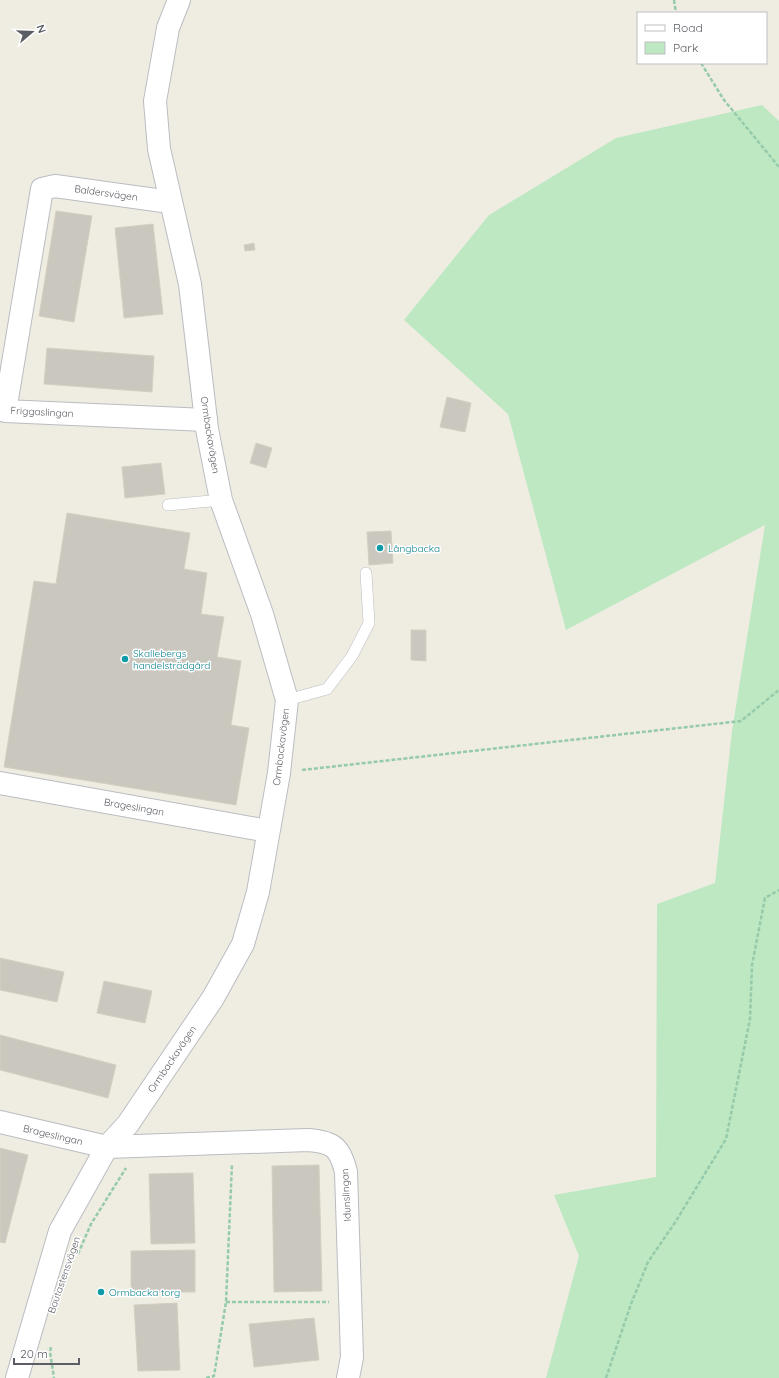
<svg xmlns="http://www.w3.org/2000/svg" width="779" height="1378" font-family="Quicksand,sans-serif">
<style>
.green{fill:#bde8c2}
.building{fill:#cac7bf;stroke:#d4d0c0}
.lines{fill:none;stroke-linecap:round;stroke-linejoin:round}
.service-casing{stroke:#babcc2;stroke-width:12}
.minor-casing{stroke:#babcc2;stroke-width:24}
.path{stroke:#95caab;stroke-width:2.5;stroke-dasharray:4 2;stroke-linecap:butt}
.service{stroke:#fff;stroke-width:11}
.minor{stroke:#fff;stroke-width:22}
.culture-dot{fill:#0f9aa8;stroke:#fff;stroke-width:1.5}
.labels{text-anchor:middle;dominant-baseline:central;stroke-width:3;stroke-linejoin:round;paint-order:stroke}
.street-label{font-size:10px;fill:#5b5e64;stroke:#fff}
.culture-label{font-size:10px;fill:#0d838f;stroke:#fff;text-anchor:start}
</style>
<rect width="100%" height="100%" fill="#efede2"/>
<!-- green -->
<path class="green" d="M762 105 779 121V1378H546L579 1256 554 1195 656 1177 657 904 715 883 732 731 765 525 566 630 508 414 404 320 489 215 616 138Z"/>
<!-- building -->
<g class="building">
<path d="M56 211 92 216 74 322 39 316Z"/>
<path d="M153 224 163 314 124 318 115 228Z"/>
<path d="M254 243 255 250 245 251 244 245Z"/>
<path d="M47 348 154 356 152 392 44 384Z"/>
<path d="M447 397 471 403 465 432 440 427Z"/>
<path d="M256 443 272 448 266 468 250 463Z"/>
<path d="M161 463 165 494 125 498 122 467Z"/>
<path d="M67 513 190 533 184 569 207 573 201 614 224 617 217 657 241 661 231 725 249 728 236 805 4 767 34 581 56 584Z"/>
<path d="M391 531 393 563 369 565 367 532Z"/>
<path d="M411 630H426V661L411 660Z"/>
<path d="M0 958 64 972 57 1002 0 990Z"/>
<path d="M104 981 152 991 145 1023 97 1013Z"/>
<path d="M0 1035 116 1065 108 1098 0 1070Z"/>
<path d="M0 1148 28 1155 5 1243 0 1242Z"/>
<path d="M319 1165 322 1291 274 1292 272 1166Z"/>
<path d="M193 1173 195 1243 151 1244 149 1174Z"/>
<path d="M195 1250V1292H131V1251Z"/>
<path d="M177 1303 180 1370 138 1371 134 1305Z"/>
<path d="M314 1318 319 1360 254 1367 249 1324Z"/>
</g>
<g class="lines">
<defs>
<g id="service">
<path d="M168 505 221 500"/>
<path d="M287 700 327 689 352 656 369 623 366 573"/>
</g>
<g id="minor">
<path d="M170 202 55 186 42 189 5 411 206 420"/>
<path d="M0 783 268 831"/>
<path d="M0 1122 107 1147 308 1140C333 1142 340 1147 346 1172L352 1357 348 1378"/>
<path d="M17 1378 60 1231 107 1147 128 1124 213 998 243 944 258 892 279 773 287 700 262 614 221 500 207 429 190 284 159 149 155 101 168 28 179 0"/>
</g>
</defs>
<!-- service casing -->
<use href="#service" class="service-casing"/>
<!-- minor casing -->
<use href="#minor" class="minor-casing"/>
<!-- path -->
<g class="path">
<path d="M674 0 676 13"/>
<path d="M701 63 724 100 779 167"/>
<path d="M302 770 741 721 779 690"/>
<path d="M78 1254 91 1224 126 1168"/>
<path d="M226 1302H329"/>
<path d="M51 1347 50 1352 54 1378"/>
<path d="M206 1378 214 1376 226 1302 232 1164"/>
<path d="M606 1378 631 1304 648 1262 676 1221 726 1139 750 1019 752 965 765 898 779 890"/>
</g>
<!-- service -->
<use href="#service" class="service"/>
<!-- minor -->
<use href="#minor" class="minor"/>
</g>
<!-- markers -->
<g class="culture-dot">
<circle cx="380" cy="548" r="4"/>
<circle cx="125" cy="659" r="4"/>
<circle cx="101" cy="1292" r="4"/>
</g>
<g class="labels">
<!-- street labels -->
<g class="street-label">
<text transform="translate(106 193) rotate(8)">Baldersvägen</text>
<text transform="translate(42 412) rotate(3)">Friggaslingan</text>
<text transform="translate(210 435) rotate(81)">Ormbackavägen</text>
<text transform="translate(281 747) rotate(-83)">Ormbackavägen</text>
<text transform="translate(134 807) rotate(10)">Brageslingan</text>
<text transform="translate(172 1059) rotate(-56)">Ormbackavägen</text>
<text transform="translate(53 1135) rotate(13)">Brageslingan</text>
<text transform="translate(346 1195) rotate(-93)">Idunslingan</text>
<text transform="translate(64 1275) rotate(-71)">Bautastensvägen</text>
</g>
<!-- culture labels -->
<g class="culture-label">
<text x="388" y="548">Långbacka</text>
<text x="133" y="653">Skallebergs<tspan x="133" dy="12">handelsträdgård</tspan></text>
<text x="109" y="1292">Ormbacka torg</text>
</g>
</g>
<!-- legend -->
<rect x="637" y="12" width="130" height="52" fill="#ffffff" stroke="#bdbfc1"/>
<rect x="645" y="25" width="20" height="6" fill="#ffffff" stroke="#bdbfc1"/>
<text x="673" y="32" font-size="12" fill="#5b5e64">Road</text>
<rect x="645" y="42" width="20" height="12" fill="#bde8c2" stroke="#bdbfc1"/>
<text x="673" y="52" font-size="12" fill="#5b5e64">Park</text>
<!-- north arrow -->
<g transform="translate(32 32) rotate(71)" stroke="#ffffff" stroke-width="3" paint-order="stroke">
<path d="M0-3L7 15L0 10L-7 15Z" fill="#5b5e64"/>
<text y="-6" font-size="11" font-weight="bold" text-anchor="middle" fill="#5b5e64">N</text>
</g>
<!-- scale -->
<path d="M14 1358v6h65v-6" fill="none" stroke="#5b5e64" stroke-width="2"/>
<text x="20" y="1358" font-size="12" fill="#5b5e64" stroke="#ffffff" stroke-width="3" paint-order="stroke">20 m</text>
</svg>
